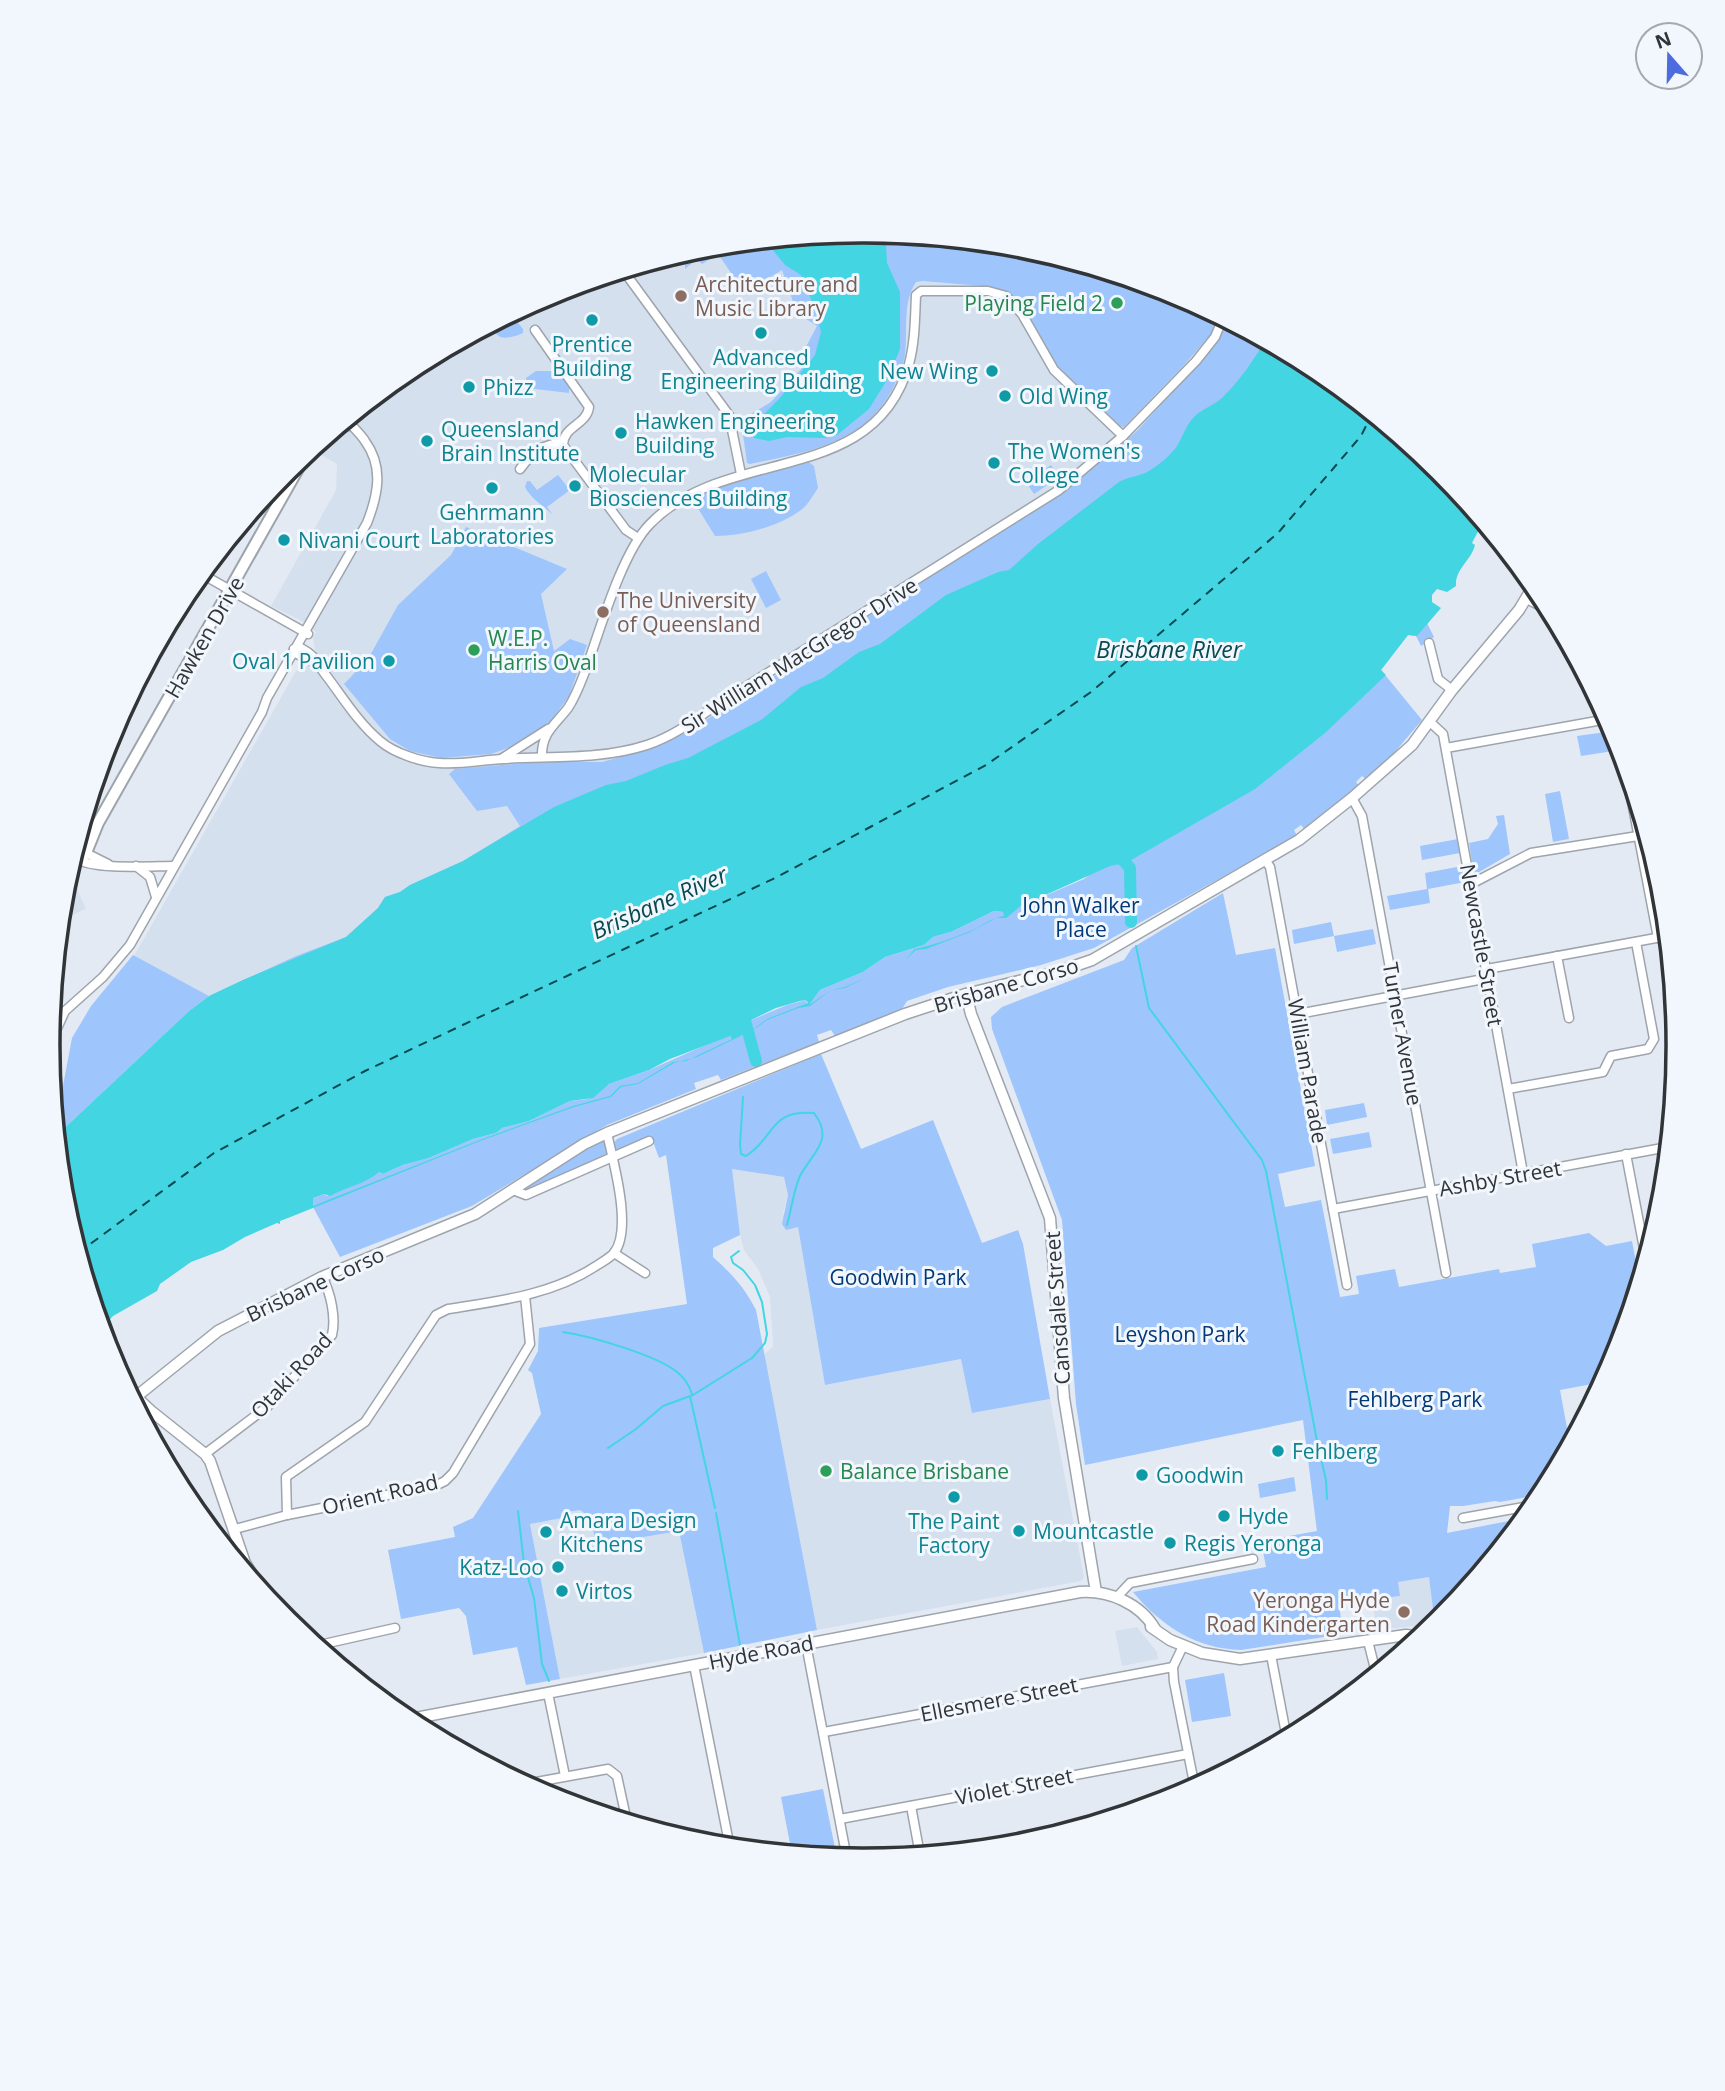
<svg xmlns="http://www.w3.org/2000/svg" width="1725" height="2091" font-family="'Open Sans',sans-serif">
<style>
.built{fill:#d5e0ef}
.green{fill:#9ec5fc}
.water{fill:#44d5e2;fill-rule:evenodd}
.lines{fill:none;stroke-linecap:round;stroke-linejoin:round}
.stream{stroke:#44d5e2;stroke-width:2}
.river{stroke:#44d5e2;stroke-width:12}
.ferry{stroke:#094a50;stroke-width:2;stroke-dasharray:9 7;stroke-linecap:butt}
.minor-casing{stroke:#9ea4ac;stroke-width:11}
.tertiary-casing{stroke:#9ea4ac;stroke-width:13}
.secondary-casing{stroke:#9ea4ac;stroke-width:14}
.minor{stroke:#fff;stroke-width:8}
.tertiary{stroke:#fff;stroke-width:10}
.secondary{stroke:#fff;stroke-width:10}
.education-dot{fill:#8d6e63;stroke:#f2f7fe;stroke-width:2.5}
.leisure-dot{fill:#2e9e5b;stroke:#f2f7fe;stroke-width:2.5}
.culture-dot{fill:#0f9aa8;stroke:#f2f7fe;stroke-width:2.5}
.labels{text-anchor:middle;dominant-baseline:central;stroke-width:6;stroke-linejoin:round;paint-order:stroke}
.education-label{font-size:21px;fill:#785e54;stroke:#f2f7fe;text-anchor:start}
.leisure-label{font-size:21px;fill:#27864d;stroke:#f2f7fe;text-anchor:start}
.culture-label{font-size:21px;fill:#0d838f;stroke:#f2f7fe;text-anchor:start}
.street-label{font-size:21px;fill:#323538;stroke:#f2f7fe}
.park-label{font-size:21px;fill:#013877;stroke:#f2f7fe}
.water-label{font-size:23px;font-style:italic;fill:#094a50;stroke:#f2f7fe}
.rim{fill:none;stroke:#323538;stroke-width:3.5}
</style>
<rect width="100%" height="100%" fill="#e4eaf3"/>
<!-- built -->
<g class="built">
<path d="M863 230 1022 246 1175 292 1265 341 1253 362 1080 513 520 826 463 861 410 885 400 892 385 897 378 908 346 937 296 956 209 996 134 956 296 671 306 668 315 649 313 637 316 632 300 620 271 606 336 490 337 464 318 453 327 435 410 367 551 292 704 246Z"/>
<path d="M78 872V891L86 909 68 917 59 927 63 886 67 873Z"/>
<path d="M731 1169 784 1177 788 1195 783 1213 798 1227 825 1385 962 1359 973 1413 1050 1399 1084 1577 1081 1581 817 1630 764 1355 773 1346 770 1297 758 1269 744 1250 740 1235Z"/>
<path d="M580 1510 591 1518 596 1545 679 1531 704 1653 560 1679 530 1524 561 1518V1513Z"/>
<path d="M1429 1577 1435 1625 1429 1630 1415 1626 1377 1630 1372 1600 1399 1596 1397 1582Z"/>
<path d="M1137 1627 1157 1652 1158 1659 1122 1666 1115 1631Z"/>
</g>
<!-- green -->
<g class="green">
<path d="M863 230 1022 246 1175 292 1217 315 1211 334 1184 365 1124 427 1115 425 1056 367 1009 294 982 286 923 281 916 282C902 303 908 331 905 355 903 367 897 380 892 390 863 445 805 452 750 464L747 463 741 420 771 402 803 367 798 362 817 326 797 313 782 270 745 293 718 254 702 264 697 259 685 269V262L677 254 704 246Z"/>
<path d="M511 314 523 329V333C516 336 501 342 496 333 494 330 495 326 494 322Z"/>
<path d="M1227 320 1294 356 1171 501 371 930 209 996 189 1011 56 1136 53 1107 62 1091 72 1038 91 1006 133 955 209 996 296 956 346 937 378 908 385 897 400 892 410 885 463 861 520 826 507 806 477 811 449 774 455 769 536 762H602L636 753 666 742 693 728 1062 493 1137 431 1198 363 1218 338Z"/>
<path d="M536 371H557L569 386V393L527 388 526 378Z"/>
<path d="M809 462 814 466 818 488C813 495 808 505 801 510 778 527 743 536 715 536L694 502C706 484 785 468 809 462Z"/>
<path d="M1051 465 1059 477 1034 494 1026 482Z"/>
<path d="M558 475 570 490 547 507 553 515C544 506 530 498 525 487L527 481H530L537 490Z"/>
<path d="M466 527 567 569 541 594 554 651 570 639 587 645 569 696 551 721 522 743 491 754 441 758 410 751 390 739 344 684 368 659 398 605 451 555Z"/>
<path d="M766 571 781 600 766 608 751 579Z"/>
<path d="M1414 616 1425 626 1427 623 1434 637 1421 646 1416 636 1408 635 1381 670 1422 720 1394 753 1366 779 1362 776 1356 782 1359 786 1305 830 1301 825 1294 830 1297 836 1094 948 1041 965 948 987 907 1001 902 1009 835 1036 831 1030 817 1035 819 1042 721 1080 718 1075 694 1083 696 1089 607 1125 472 1206 340 1257 313 1207V1198L324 1194 327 1196 379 1172 383 1174 403 1165 429 1158 473 1139 496 1133 502 1128 529 1121 570 1101 588 1099 609 1084 649 1070 724 1037 730 1036 732 1039 725 1042 752 1031 746 1024 749 1021 787 1005 806 1000 808 1006 820 990 863 972 885 957 924 945 933 937 951 932 994 911 1003 912 1006 917 1021 906 1084 879Z"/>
<path d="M1606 732 1610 735 1613 751 1581 756 1577 736Z"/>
<path d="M1560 791 1569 839 1553 842 1545 794Z"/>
<path d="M1504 815 1510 854 1474 875 1469 843 1488 839 1498 824 1496 816Z"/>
<path d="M1458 839 1460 853 1422 860 1420 846Z"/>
<path d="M1462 866 1465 882 1428 889 1430 903 1390 910 1387 896 1427 889 1425 873Z"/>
<path d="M1223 893 1236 955 1275 948 1315 1166 1278 1174 1285 1207 1321 1200 1340 1297 1359 1294 1356 1276 1395 1269 1399 1287 1499 1269 1500 1273 1536 1267 1532 1244 1589 1233 1606 1246 1632 1241 1639 1279 1616 1358 1603 1382 1560 1390 1570 1444 1543 1494 1500 1502 1495 1501 1463 1506H1450L1447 1533 1524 1518 1435 1625 1429 1577 1398 1582 1400 1596 1339 1604 1343 1634 1241 1650C1197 1649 1161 1626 1133 1592L1266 1567 1261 1541 1317 1531 1303 1420 1085 1465 1076 1404 1062 1220 992 1029 991 1017 1002 1007 1124 960 1132 948Z"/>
<path d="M1331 922 1334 936 1373 929 1376 944 1337 952 1334 936 1294 944 1292 930Z"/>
<path d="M821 1054 861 1149 933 1120 982 1243 1018 1230 1023 1244 1050 1399 972 1413 961 1359 825 1385 798 1227 786 1230 782 1224 788 1195 784 1177 732 1169 740 1235 713 1248V1257C731 1273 745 1288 756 1310L817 1630 704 1653 679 1531 596 1545 591 1518 580 1510 561 1513 562 1518 530 1524 560 1679 526 1685 517 1647 473 1655 466 1616 459 1608 401 1619 388 1550 455 1537 453 1527 473 1518 541 1414 532 1373 528 1370 538 1351 539 1328 687 1304 666 1155 659 1158 651 1136 616 1150 613 1144 617 1139Z"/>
<path d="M1364 1103 1367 1117 1327 1125 1325 1110Z"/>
<path d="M1369 1132 1372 1147 1333 1154 1330 1139Z"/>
<path d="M601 1141H604L609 1151 599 1160 524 1192 522 1189Z"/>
<path d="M105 1324 116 1335 118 1351 110 1359 101 1329Z"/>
<path d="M1294 1477 1296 1491 1260 1498 1258 1484Z"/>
<path d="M1224 1673 1231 1716 1192 1722 1185 1680Z"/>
<path d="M823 1789 837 1858 792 1854 781 1797Z"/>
</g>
<!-- water -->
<g class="water">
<path d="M863 230 888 233 886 245 887 263 900 292V349L887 380 869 409 837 435 824 438 787 437 769 441 754 438 749 427 751 422 760 418 779 399 815 355 821 332 815 309 801 275 785 265 773 250 755 241Z"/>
<path d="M1265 341 1316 368 1439 469 1483 522 1472 543 1475 545C1471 561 1455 569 1456 586L1447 592 1437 589 1432 595V602L1441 608 1417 636 1408 635 1381 670 1386 675 1325 733 1255 789 1126 863 1110 866 1021 906 1006 918H996L970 932 926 949 916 950 906 959 879 966 867 977 845 988 831 990 810 1006 798 1008 767 1020 753 1030 697 1057 674 1063 638 1084 621 1087 611 1097 574 1107 480 1141 288 1218 280 1221V1224L277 1223 245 1237 223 1250 191 1262 160 1284 157 1291 113 1316 101 1329 63 1204 56 1136 189 1011 209 996 245 979 346 937 378 908 385 897 400 892 410 885 463 861 554 807 606 785 626 781 665 765 688 758 761 720 801 687 823 678 859 652 880 644 946 595 998 572 1009 570 1038 544 1119 482C1130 476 1141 476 1149 471 1159 465 1171 455 1177 446 1183 437 1185 427 1193 418 1201 409 1215 405 1223 397 1240 380 1253 361 1265 341ZM994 911 1003 912 1004 916C990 918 981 927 968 932 951 939 933 945 915 949L906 959 879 966 867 977 845 987 831 990 809 1005 820 990 863 972 885 957 924 945 933 937 951 932ZM800 1001 806 1000 808 1003 767 1019 752 1030 747 1024 749 1021 776 1008ZM730 1036 732 1039 730 1040 686 1061 673 1062 638 1083 620 1086 610 1096 573 1106 480 1140 313 1206V1198L324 1194 330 1196C345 1187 366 1184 379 1172L383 1174 403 1165 429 1158 473 1139 496 1133 502 1128 529 1121 570 1101 593 1098 609 1084 649 1070 670 1059Z"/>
</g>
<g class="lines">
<!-- stream -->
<g class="stream">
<path d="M1136 946 1149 1008 1262 1160 1266 1171 1317 1441 1326 1480 1327 1499"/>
<path d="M743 1097 740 1145 741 1154 746 1156C775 1138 769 1109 814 1113 835 1140 812 1153 800 1176 794 1189 791 1211 787 1225"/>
<path d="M563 1332C590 1336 656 1355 677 1372 685 1378 689 1385 692 1394"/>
<path d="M690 1396 715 1508"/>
<path d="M608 1448 636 1429 663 1406 693 1395 752 1358 765 1343 767 1334 762 1302 755 1285 743 1270 733 1263 731 1257 739 1251"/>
<path d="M518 1511 524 1564 534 1598 542 1664 549 1681"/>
<path d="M716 1513 740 1645"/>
</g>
<!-- river -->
<g class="river">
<path d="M1121 858 1130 868 1131 922"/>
<path d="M744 1017 756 1061"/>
</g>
<!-- ferry -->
<path class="ferry" d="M78 1253 214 1153 365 1071 775 878 986 765 1091 692 1278 533 1361 436 1372 414"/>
<defs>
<g id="minor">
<path d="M623 270 729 415 741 474"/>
<path d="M535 330 589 407C587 425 563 426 563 445L626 530 638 538"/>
<path d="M341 424 351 426"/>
<path d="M520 469 535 450 562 441"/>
<path d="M200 573 308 634"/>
<path d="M1527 599 1551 612"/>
<path d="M1429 643 1438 679 1452 690"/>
<path d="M294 649 301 648C316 656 316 662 325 674 342 696 358 723 380 741 394 753 421 762 439 763 460 765 482 760 503 759 551 756 601 760 647 745 671 737 691 723 712 708L1059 490 1123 436 1196 361 1215 337 1223 318"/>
<path d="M294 649 297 654 319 665"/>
<path d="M1430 722 1443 734 1523 1173"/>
<path d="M1446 748 1608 719"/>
<path d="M542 757C541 733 555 725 568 708 576 696 581 682 586 669 600 630 622 552 650 524 727 444 874 489 909 364 915 342 915 318 916 295L921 291H988L1006 296 1022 314 1054 370 1123 436"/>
<path d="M501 759 548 729"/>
<path d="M1625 765 1658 938"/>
<path d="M1352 798 1362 816 1446 1273"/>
<path d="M86 853 108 864"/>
<path d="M78 859C92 870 153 866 174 866"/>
<path d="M1265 860 1270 867 1347 1285"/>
<path d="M136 866 150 877 156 897"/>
<path d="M1471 884 1531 853 1638 836"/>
<path d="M1557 956 1569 1018"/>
<path d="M1487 969 1667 936"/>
<path d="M1298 1014 1489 978"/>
<path d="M51 1079 53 1037 65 1011 103 977 130 945 262 712 267 698 367 523C378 495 384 467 365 441 360 433 352 427 347 419"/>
<path d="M1508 1089 1603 1072 1611 1056 1648 1049 1654 1039 1636 942"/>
<path d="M1626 1154 1646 1259"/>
<path d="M513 1190 526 1195 649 1141"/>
<path d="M1333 1209 1668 1147"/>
<path d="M614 1253 645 1273"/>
<path d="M205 1454 267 1407 332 1335C336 1318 331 1293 322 1277"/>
<path d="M287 1515 286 1477 365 1422 436 1315 448 1309C499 1301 552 1295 596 1266 602 1262 610 1258 614 1253 633 1229 613 1161 607 1133"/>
<path d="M1463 1518 1535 1505"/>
<path d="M235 1529 287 1515 437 1485 445 1481 453 1473 530 1344 525 1296"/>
<path d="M1116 1598 1130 1583 1253 1559"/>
<path d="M1368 1641 1376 1673"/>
<path d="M806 1644 847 1859"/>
<path d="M315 1646 395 1628"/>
<path d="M1183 1646 1173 1667 1174 1682 1195 1788"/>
<path d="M1271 1655 1287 1739"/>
<path d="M694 1665 730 1848"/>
<path d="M548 1693 565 1776"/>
<path d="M824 1732 1173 1667"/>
<path d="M521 1783H531L608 1769 617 1776 627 1822"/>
<path d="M911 1806 920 1855"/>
<path d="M840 1819 1188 1754"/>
</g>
<g id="tertiary">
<path d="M966 994 971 1014 1050 1218 1064 1398 1096 1592"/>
<path d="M136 1397 151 1411 205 1454 210 1461 245 1563 269 1601"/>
<path d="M132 1400 218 1331 322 1277 475 1214 584 1144 607 1133 905 1014 966 994 1060 971 1092 960 1299 840 1352 798 1412 745 1452 690 1519 610 1534 585"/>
<path d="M1151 1627 1170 1640 1202 1653 1240 1659 1406 1635 1421 1637"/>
<path d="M405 1720 1080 1592C1108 1590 1140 1603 1155 1629"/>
</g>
<g id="secondary">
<path d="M78 838 96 824"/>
<path d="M71 858H81L86 853 98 823 308 451"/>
</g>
</defs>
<!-- minor casing -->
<use href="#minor" class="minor-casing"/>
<!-- tertiary casing -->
<use href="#tertiary" class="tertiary-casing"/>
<!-- secondary casing -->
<use href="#secondary" class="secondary-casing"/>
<!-- minor -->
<use href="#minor" class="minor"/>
<!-- tertiary -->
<use href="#tertiary" class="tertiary"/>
<!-- secondary -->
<use href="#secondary" class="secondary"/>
</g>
<!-- markers -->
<g class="education-dot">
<circle cx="681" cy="296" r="7"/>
<circle cx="603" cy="612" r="7"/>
<circle cx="1404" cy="1612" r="7"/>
</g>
<g class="leisure-dot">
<circle cx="1117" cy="303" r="7"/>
<circle cx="474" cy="650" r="7"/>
<circle cx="826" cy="1471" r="7"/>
</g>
<g class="culture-dot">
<circle cx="592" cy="320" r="7"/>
<circle cx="761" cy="333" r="7"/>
<circle cx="992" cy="371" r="7"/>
<circle cx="469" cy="387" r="7"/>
<circle cx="1005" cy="396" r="7"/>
<circle cx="621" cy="433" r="7"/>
<circle cx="427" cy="441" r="7"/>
<circle cx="994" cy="463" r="7"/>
<circle cx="575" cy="486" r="7"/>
<circle cx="492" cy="488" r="7"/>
<circle cx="284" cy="540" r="7"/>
<circle cx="389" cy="661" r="7"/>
<circle cx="1278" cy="1451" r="7"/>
<circle cx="1142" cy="1475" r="7"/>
<circle cx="954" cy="1497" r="7"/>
<circle cx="1224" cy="1516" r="7"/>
<circle cx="1019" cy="1531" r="7"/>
<circle cx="546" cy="1532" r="7"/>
<circle cx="1170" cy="1543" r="7"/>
<circle cx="558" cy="1567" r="7"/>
<circle cx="562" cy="1591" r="7"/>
</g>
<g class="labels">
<!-- education labels -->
<g class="education-label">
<text x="695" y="284">Architecture and<tspan x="695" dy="24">Music Library</tspan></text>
<text x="617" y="600">The University<tspan x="617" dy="24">of Queensland</tspan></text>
<text x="1390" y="1600" text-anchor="end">Yeronga Hyde<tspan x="1390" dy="24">Road Kindergarten</tspan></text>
</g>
<!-- leisure labels -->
<g class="leisure-label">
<text x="1103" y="303" text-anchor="end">Playing Field 2</text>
<text x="488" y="638">W.E.P.<tspan x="488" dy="24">Harris Oval</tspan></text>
<text x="840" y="1471">Balance Brisbane</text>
</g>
<!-- culture labels -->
<g class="culture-label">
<text x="592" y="344" text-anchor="middle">Prentice<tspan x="592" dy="24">Building</tspan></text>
<text x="761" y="357" text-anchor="middle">Advanced<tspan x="761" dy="24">Engineering Building</tspan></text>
<text x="978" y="371" text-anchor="end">New Wing</text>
<text x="483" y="387">Phizz</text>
<text x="1019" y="396">Old Wing</text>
<text x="635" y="421">Hawken Engineering<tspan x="635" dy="24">Building</tspan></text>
<text x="441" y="429">Queensland<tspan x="441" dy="24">Brain Institute</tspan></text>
<text x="1008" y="451">The Women's<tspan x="1008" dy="24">College</tspan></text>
<text x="589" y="474">Molecular<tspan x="589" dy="24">Biosciences Building</tspan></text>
<text x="492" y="512" text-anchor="middle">Gehrmann<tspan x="492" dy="24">Laboratories</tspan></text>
<text x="298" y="540">Nivani Court</text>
<text x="375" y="661" text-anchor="end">Oval 1 Pavilion</text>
<text x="1292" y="1451">Fehlberg</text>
<text x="1156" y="1475">Goodwin</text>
<text x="1238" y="1516">Hyde</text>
<text x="560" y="1520">Amara Design<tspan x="560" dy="24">Kitchens</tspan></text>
<text x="954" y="1521" text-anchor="middle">The Paint<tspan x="954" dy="24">Factory</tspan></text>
<text x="1033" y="1531">Mountcastle</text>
<text x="1184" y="1543">Regis Yeronga</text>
<text x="544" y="1567" text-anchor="end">Katz-Loo</text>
<text x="576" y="1591">Virtos</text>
</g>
<!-- street labels -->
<g class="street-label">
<text transform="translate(204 637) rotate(-60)">Hawken Drive</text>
<text transform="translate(799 655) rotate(-32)">Sir William MacGregor Drive</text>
<text transform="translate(1482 945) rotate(80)">Newcastle Street</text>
<text transform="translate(1006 985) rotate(-16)">Brisbane Corso</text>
<text transform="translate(1403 1034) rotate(80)">Turner Avenue</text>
<text transform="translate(1308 1071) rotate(80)">William Parade</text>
<text transform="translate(1500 1178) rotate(-10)">Ashby Street</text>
<text transform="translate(315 1284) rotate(-25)">Brisbane Corso</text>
<text transform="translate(1057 1308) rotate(-94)">Cansdale Street</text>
<text transform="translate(291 1375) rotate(-47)">Otaki Road</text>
<text transform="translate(380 1494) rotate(-13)">Orient Road</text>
<text transform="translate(761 1652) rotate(-11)">Hyde Road</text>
<text transform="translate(999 1699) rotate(-11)">Ellesmere Street</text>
<text transform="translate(1014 1786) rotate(-11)">Violet Street</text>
</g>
<!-- park labels -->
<g class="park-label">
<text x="1081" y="905">John Walker<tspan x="1081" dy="24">Place</tspan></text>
<text x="898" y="1277">Goodwin Park</text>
<text x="1180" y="1334">Leyshon Park</text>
<text x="1415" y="1399">Fehlberg Park</text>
</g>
<!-- water labels -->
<g class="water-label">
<text x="1169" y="649">Brisbane River</text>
<text transform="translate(659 902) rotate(-24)">Brisbane River</text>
</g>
</g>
<!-- crop -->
<path d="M0 0H1725V2091H0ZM862 243H864A802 802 0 0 1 1666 1045V1046A802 802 0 0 1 864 1848H862A802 802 0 0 1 60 1046V1045A802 802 0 0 1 862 243Z" fill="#f2f7fe" fill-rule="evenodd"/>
<path class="rim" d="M862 243H864A802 802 0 0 1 1666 1045V1046A802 802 0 0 1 864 1848H862A802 802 0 0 1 60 1046V1045A802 802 0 0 1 862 243Z"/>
<!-- north arrow -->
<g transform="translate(1669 56) rotate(340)"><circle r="33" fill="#f2f7fe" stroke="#a5a9af" stroke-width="2"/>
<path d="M0-5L12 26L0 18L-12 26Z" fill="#4c6bdf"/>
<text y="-10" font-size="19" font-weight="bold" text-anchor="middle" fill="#323538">N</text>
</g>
</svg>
